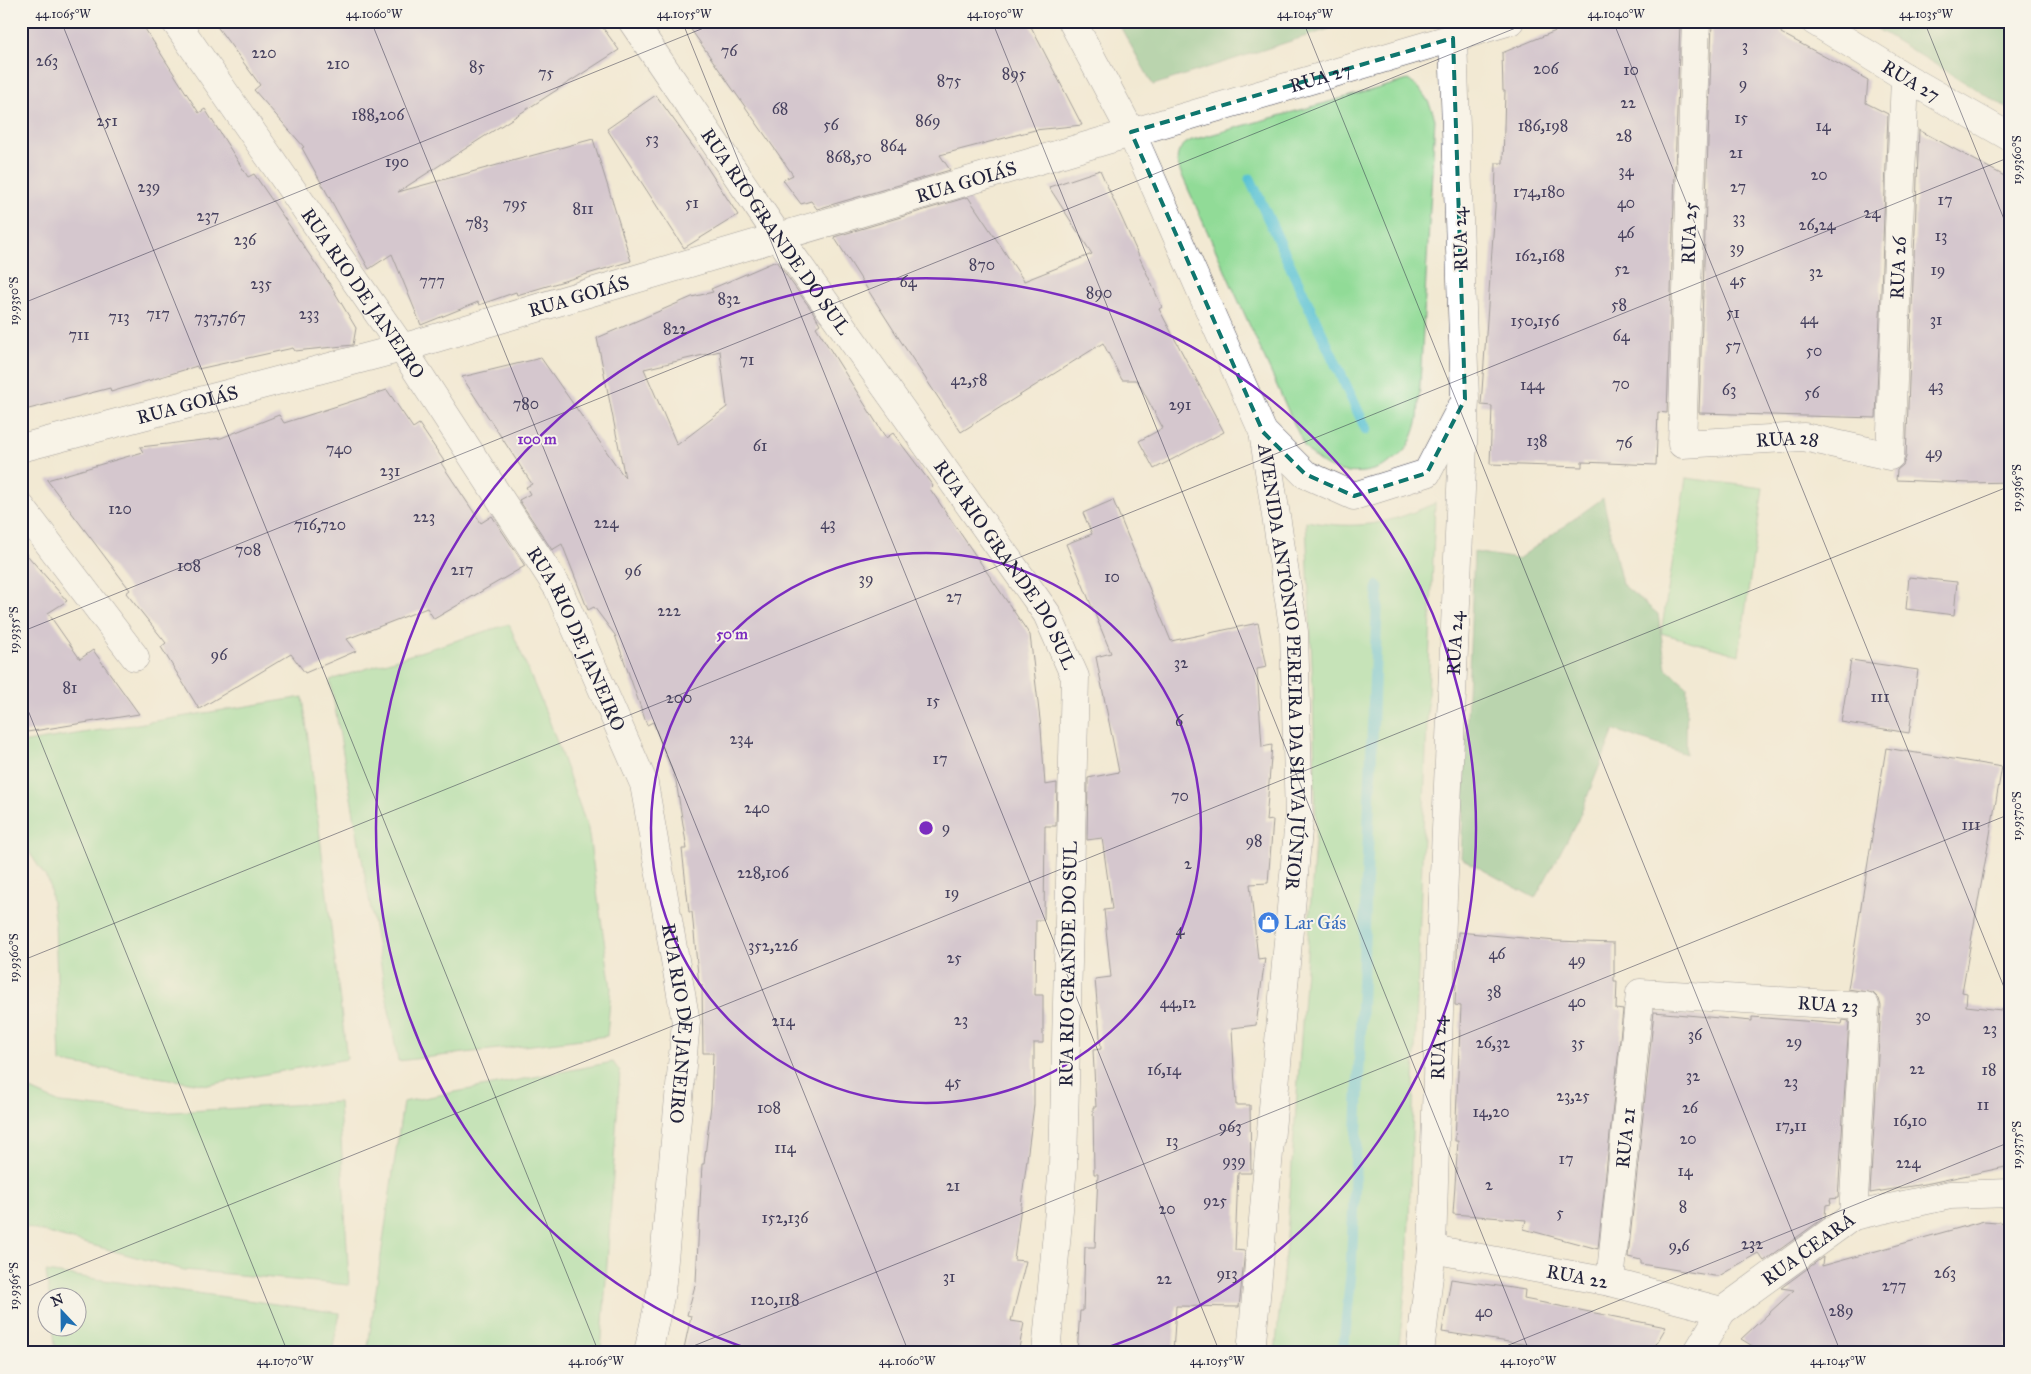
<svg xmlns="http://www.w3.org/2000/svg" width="2031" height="1374" font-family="'IM FELL Great Primer',serif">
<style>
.green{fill:#91db97;stroke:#5a7e69}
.forest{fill:#74bb80;stroke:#4b6e5e}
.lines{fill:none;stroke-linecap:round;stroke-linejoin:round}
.stream{stroke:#58c2d4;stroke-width:11}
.building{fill:#b19ec7;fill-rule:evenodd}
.minor-casing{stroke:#414052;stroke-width:29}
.minor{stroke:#fff;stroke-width:28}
.marked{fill:none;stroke:#0f766e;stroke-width:4;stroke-dasharray:10 6;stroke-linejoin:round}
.ticks{fill:none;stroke:#22223b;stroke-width:1;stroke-opacity:0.45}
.ring{fill:none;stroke:#7b2cbf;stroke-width:2.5}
.labels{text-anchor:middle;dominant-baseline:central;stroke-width:4;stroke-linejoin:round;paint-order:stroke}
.number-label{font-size:16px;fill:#46415e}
.street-label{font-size:19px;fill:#22223b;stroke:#f7f3e8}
.shop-label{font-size:19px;fill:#366cbe;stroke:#f7f3e8;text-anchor:start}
.centre{fill:#7b2cbf;stroke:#f7f3e8;stroke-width:2.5}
.ring-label{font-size:15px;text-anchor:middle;font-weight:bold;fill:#7b2cbf;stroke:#f7f3e8;stroke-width:4;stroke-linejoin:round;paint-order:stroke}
.neatline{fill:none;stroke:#22223b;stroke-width:2}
.ticks-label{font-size:12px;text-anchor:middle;fill:#22223b}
</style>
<rect width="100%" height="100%" fill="#f7f3e8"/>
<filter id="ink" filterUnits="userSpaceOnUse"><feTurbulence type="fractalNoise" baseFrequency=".02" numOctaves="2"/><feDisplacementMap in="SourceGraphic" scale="10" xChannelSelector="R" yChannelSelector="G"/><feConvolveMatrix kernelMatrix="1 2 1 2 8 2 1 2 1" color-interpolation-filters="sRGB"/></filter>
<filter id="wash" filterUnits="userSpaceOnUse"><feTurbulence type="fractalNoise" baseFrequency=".0096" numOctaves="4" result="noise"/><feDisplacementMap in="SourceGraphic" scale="20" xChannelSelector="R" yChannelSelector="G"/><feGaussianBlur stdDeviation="1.12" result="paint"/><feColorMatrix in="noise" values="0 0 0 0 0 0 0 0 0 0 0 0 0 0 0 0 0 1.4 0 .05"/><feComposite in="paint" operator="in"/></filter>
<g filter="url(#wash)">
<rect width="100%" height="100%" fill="#f2e9d3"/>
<!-- green -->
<g class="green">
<path d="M1408 80C1423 90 1430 102 1435 119L1418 419C1415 430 1412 442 1404 451 1386 471 1354 479 1329 467 1320 463 1312 455 1305 448L1180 171C1174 157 1178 146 1192 140Z"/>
<path d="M1686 478 1763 488 1739 655 1661 633Z"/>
<path d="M1435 503 1407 1275 1398 1353H1275L1287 1234 1316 828 1313 689 1306 521C1358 530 1387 525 1435 503Z"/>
<path d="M509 624 549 720 588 829 611 988 607 1036 398 1061 330 680Z"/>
<path d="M303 697 347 1059 208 1085 60 1062 55 924 49 882 21 840V743Z"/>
<path d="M613 1062 620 1072 601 1353H367L403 1102Z"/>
<path d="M24 1087 60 1103 156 1113 339 1102 349 1285 184 1270 21 1226V1098Z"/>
<path d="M46 1272 340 1313 332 1353H56L53 1327 78 1326V1296H49Z"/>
</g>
<!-- forest -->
<g class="forest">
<path d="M1117 21H1354L1153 85Z"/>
<path d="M1864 21H2010V110Z"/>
<path d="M1603 498 1622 584 1658 614 1666 668 1687 686 1686 754 1614 730 1577 822 1535 898 1461 858 1474 552 1518 559Z"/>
</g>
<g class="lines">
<!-- stream -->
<g class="stream">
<path d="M1250 179 1366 429"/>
<path d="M1343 1353 1351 1274 1378 586"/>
</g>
</g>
<g id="blocks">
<!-- building -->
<g class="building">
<path d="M21 21H140L199 113 205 109 248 177 254 174 331 286 356 328 353 345 295 351 293 348 198 369 197 366 111 392 110 388 21 411Z"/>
<path d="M213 21H598L619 50 398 192 593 139 631 261 517 295 516 292 479 305 478 302 421 325 392 254 369 269 302 148 304 147 254 90 260 85Z"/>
<path d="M685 21H1028L1082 125 1035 130 940 155 950 170 817 209 811 201 801 204 783 180 793 175Z"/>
<path d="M1580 21H1680L1667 413 1658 412 1656 465 1582 462V467L1490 464 1492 406 1481 405 1495 207 1496 163H1503L1505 91H1503L1502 53Z"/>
<path d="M1712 21H1766L1782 28 1781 33 1868 80 1866 103 1888 114 1876 418 1699 413Z"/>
<path d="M656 95 699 155 738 215 684 248 607 129Z"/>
<path d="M1919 130 2010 179V482L1969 483 1896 480 1897 470 1903 465 1906 457Z"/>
<path d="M1100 170 1162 307 1159 309 1224 432 1154 469 1139 441 1163 428 1137 380H1122L1103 343 961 432 900 340 834 237 968 197 1024 281 1092 254 1049 187Z"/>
<path d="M776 261 813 312 820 324 816 327 886 438 893 433 933 486 930 489 1030 635 1041 728 1045 785 1057 783 1056 826H1045L1044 920H1036L1035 995H1043V1043H1034V1105L1014 1260 1026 1261 1011 1321 1024 1323 1018 1353H683L691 1316 687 1315 696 1282 702 1164H704L711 1105 713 1053H703L702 985H699L692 912H689L682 849H687L676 781 653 722 647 725 615 635 594 607 588 610 562 544 552 550 519 500 530 494 526 487 532 484 462 377 541 358 625 478 597 338 692 297 713 292 711 289ZM720 351 727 407 677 445 644 369Z"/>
<path d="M387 390 413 428 419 424 444 461 441 463 481 523 492 516 525 566 434 619 427 608 347 639 356 651 305 673 291 654 199 709 161 647 166 643 126 593 130 590 47 480 143 452 140 447 221 438 279 415 284 423Z"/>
<path d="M1113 500 1171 641 1258 623 1267 667 1257 669 1262 747 1272 745 1266 821 1273 820 1268 883 1250 884 1258 959 1265 958 1256 1025 1232 1028 1236 1105H1250L1251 1173H1238L1235 1250 1245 1251 1239 1307 1176 1306 1173 1353H1077L1080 1311H1083L1085 1247H1095L1098 1174H1094L1093 1107H1096L1093 1050 1101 1049 1095 979 1111 977 1104 910 1112 909 1102 838 1087 840 1088 778 1119 772 1096 657 1111 653 1066 544 1092 534 1083 513Z"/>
<path d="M21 548 67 601 48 613 80 659 93 650 139 714 21 733Z"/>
<path d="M1909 577 1957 582 1954 615 1906 609Z"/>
<path d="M1851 660 1918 670 1909 733 1841 722Z"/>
<path d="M1886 748 2002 767 1962 992 1967 993 1966 1006 2010 1011V1166L1930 1183 1870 1193 1881 1006 1879 999 1873 993 1848 989Z"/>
<path d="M1458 932 1556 941 1614 943V981H1617L1616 1009 1623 1010 1598 1249 1524 1229 1526 1220 1453 1214 1458 1141H1455L1461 1006 1455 1005Z"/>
<path d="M1654 1012 1752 1021V1017L1842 1024 1843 1020 1849 1021 1838 1198 1830 1199 1831 1204 1826 1205 1825 1217 1764 1261 1758 1253 1719 1276H1714L1641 1264V1260L1628 1257Z"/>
<path d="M1984 1221 2010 1223V1321L2006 1353H1764L1741 1339 1794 1290 1781 1288 1823 1257 1822 1266Z"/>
<path d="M1451 1279 1525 1290 1524 1299 1666 1327 1651 1353H1528L1529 1345 1442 1332Z"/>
</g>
</g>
</g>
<g filter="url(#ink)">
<use href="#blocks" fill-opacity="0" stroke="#414052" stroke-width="1"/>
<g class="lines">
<defs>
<g id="minor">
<path id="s1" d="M175 21 402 348 558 588 644 784 686 1022 661 1292 648 1353"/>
<path id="s2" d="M632 21 778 236 1047 614 1075 677 1063 1166 1046 1353"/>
<path id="s3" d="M1072 21 1131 132 1263 432 1294 632 1299 819 1251 1353"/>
<path id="s4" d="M1696 21 1682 444 1804 437 1890 456 1905 77"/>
<path id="s5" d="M1814 21 1905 77 2010 137"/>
<path d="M1263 432 1305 474 1354 496 1427 473 1461 408"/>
<path id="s6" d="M21 448 402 348 1510 21"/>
<path d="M21 507 135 657"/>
<path id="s7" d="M1432 1249 1610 1282 1722 1311"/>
<path id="s8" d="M1610 1282 1640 993 1865 1006 1853 1216"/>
<path id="s9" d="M1420 1353 1432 1249 1441 943 1465 399 1453 38"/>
<path id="s10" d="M1697 1353 1722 1311 1853 1216 1950 1195 2010 1193"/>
</g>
</defs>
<!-- minor casing -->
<use href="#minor" class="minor-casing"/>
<!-- minor -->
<use href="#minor" class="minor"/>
</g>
</g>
<!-- marked area -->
<path d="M0 0H2031V1374H0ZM1453 38 1465 399 1427 473 1354 496 1305 474 1263 432 1131 132Z" fill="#f2e9d3" fill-opacity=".55" fill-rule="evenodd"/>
<path class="marked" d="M1453 38 1465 399 1427 473 1354 496 1305 474 1263 432 1131 132Z"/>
<!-- ticks -->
<path class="ticks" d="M61 21 599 1353M371 21 909 1353M682 21 1220 1353M992 21 1530 1353M1303 21 1841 1353M1613 21 2010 1002M1924 21 2010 234M21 304 721 21M21 632 1533 21M21 693 288 1353M21 961 2010 157M21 1289 2010 486M676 1353 2010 814M1489 1353 2010 1142"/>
<!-- distance rings -->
<g class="ring">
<circle cx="926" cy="828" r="275"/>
<path d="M761 1353A550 550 0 1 1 1091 1353"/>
</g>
<!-- icons -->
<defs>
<symbol id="shop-disc" viewBox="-11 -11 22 22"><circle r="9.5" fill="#3f7fe0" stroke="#f7f3e8"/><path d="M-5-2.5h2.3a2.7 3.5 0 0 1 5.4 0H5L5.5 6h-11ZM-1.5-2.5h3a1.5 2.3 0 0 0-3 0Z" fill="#fff"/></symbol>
</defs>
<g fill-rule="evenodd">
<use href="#shop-disc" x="1256" y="910" width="25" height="25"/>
</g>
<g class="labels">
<!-- number labels -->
<g class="number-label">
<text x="1745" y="45">3</text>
<text x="729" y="50">76</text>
<text x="264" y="52">220</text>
<text x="47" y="60">263</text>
<text x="338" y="63">210</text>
<text x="477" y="66">85</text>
<text x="1546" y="68">206</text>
<text x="1631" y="69">10</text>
<text x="546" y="72">75</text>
<text x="1014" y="73">895</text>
<text x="949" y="80">875</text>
<text x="1743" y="83">9</text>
<text x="1628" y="102">22</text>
<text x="780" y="108">68</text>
<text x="378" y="114">188,206</text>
<text x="1741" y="117">15</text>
<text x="107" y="120">251</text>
<text x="928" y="120">869</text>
<text x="831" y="124">56</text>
<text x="1543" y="125">186,198</text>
<text x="1823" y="125">14</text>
<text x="1624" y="135">28</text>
<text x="652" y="138">53</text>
<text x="893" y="145">864</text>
<text x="1736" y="152">21</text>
<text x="849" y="156">868,50</text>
<text x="397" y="161">190</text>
<text x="1626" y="170">34</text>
<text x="1819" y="174">20</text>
<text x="149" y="186">239</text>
<text x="1738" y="186">27</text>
<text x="1539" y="191">174,180</text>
<text x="1945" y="199">17</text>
<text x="692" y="202">51</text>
<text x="1626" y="202">40</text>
<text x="515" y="203">795</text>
<text x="583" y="208">811</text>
<text x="1872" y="212">24</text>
<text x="208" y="215">237</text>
<text x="1739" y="217">33</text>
<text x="477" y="222">783</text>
<text x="1817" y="224">26,24</text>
<text x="1626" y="232">46</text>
<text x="1941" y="235">13</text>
<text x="245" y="239">236</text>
<text x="1737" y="247">39</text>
<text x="1540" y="255">162,168</text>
<text x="982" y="264">870</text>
<text x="1622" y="268">52</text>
<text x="1938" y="269">19</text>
<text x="1816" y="271">32</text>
<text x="1738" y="279">45</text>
<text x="432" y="280">777</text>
<text x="908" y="281">64</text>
<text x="261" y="283">235</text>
<text x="1099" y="292">890</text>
<text x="729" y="298">832</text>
<text x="1619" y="304">58</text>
<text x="1733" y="312">51</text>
<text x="158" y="313">717</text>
<text x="309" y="313">233</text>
<text x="119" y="316">713</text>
<text x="220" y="317">737,767</text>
<text x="1809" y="318">44</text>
<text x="1936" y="319">31</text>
<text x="1535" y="320">150,156</text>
<text x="675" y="328">822</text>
<text x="79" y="334">711</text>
<text x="1621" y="335">64</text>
<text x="1733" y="345">57</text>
<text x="1814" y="350">50</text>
<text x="747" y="359">71</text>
<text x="969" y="379">42,58</text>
<text x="1621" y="383">70</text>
<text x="1532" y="384">144</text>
<text x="1936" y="385">43</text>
<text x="1729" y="389">63</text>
<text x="1812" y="392">56</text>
<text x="526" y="403">780</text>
<text x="1180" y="404">291</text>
<text x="1537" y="440">138</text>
<text x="1624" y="442">76</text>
<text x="760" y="445">61</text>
<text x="339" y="448">740</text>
<text x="1934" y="452">49</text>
<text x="390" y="470">231</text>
<text x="120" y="508">120</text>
<text x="424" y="516">223</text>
<text x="606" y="522">224</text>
<text x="828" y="523">43</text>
<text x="320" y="524">716,720</text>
<text x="248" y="549">708</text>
<text x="189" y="565">108</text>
<text x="462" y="569">217</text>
<text x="633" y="570">96</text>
<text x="1112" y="576">10</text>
<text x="866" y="578">39</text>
<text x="954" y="596">27</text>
<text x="669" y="610">222</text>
<text x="219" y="654">96</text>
<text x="1181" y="662">32</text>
<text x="70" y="687">81</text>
<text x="1880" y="696">111</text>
<text x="679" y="697">200</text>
<text x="933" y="700">15</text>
<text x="1179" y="720">6</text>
<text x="741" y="738">234</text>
<text x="940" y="758">17</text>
<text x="1180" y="795">70</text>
<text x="757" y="807">240</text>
<text x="1971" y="824">111</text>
<text x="946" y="827">9</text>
<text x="1254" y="840">98</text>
<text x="1188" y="863">2</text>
<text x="763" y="872">228,106</text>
<text x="952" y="892">19</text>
<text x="1180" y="929">4</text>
<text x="773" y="945">352,226</text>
<text x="1497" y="953">46</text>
<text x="954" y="957">25</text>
<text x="1577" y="959">49</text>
<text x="1494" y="991">38</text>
<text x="1577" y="1001">40</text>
<text x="1178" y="1002">44,12</text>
<text x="1923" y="1015">30</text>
<text x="961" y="1019">23</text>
<text x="783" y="1020">214</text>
<text x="1990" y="1028">23</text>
<text x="1695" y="1034">36</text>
<text x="1794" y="1041">29</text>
<text x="1493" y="1042">26,32</text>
<text x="1578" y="1042">35</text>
<text x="1917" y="1068">22</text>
<text x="1164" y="1069">16,14</text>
<text x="1989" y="1069">18</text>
<text x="1693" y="1075">32</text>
<text x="953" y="1081">45</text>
<text x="1791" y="1081">23</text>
<text x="1573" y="1095">23,25</text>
<text x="1983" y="1104">11</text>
<text x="769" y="1107">108</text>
<text x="1690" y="1107">26</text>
<text x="1491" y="1111">14,20</text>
<text x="1910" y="1120">16,10</text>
<text x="1791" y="1125">17,11</text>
<text x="1230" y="1126">963</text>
<text x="1688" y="1138">20</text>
<text x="1172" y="1140">13</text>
<text x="785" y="1147">114</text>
<text x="1566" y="1158">17</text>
<text x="1234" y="1160">939</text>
<text x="1908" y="1162">224</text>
<text x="1685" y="1170">14</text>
<text x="1489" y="1184">2</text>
<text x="953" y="1185">21</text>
<text x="1215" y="1200">925</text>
<text x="1683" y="1206">8</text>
<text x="1167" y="1208">20</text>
<text x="1560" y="1212">5</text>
<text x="785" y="1217">152,136</text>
<text x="1752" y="1243">232</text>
<text x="1679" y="1245">9,6</text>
<text x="1945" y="1272">263</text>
<text x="1227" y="1273">913</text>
<text x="949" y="1276">31</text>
<text x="1164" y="1278">22</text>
<text x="1894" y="1285">277</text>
<text x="775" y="1299">120,118</text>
<text x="1841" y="1310">289</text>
<text x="1484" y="1311">40</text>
</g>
<!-- street labels -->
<g class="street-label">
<text stroke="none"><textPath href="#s6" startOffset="1351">RUA 27</textPath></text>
<text stroke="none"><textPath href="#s5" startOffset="114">RUA 27</textPath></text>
<text stroke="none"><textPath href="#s6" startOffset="982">RUA GOIÁS</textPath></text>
<text stroke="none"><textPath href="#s2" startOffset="255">RUA RIO GRANDE DO SUL</textPath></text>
<text transform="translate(1689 233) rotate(-88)">RUA 25</text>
<text transform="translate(1460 239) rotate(-92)">RUA 24</text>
<text stroke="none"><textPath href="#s4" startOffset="822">RUA 26</textPath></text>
<text stroke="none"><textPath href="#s1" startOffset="331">RUA RIO DE JANEIRO</textPath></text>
<text stroke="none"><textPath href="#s6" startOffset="578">RUA GOIÁS</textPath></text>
<text stroke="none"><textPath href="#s6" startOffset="172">RUA GOIÁS</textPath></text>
<text stroke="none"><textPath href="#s4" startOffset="529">RUA 28</textPath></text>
<text stroke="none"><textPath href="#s2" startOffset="660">RUA RIO GRANDE DO SUL</textPath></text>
<text stroke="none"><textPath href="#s1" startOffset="738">RUA RIO DE JANEIRO</textPath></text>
<text stroke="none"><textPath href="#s9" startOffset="711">RUA 24</textPath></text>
<text stroke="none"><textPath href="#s3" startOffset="690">AVENIDA ANTÔNIO PEREIRA DA SILVA JÚNIOR</textPath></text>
<text transform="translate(1068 964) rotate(-89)">RUA RIO GRANDE DO SUL</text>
<text stroke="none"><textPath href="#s8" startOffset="479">RUA 23</textPath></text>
<text stroke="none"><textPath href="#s1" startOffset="1141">RUA RIO DE JANEIRO</textPath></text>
<text stroke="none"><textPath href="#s9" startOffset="306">RUA 24</textPath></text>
<text stroke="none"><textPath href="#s8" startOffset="145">RUA 21</textPath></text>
<text stroke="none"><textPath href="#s10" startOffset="155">RUA CEARÁ</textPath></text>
<text stroke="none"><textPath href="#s7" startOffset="148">RUA 22</textPath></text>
</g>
<!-- shop labels -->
<g class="shop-label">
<text x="1284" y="922">Lar Gás</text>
</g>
</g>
<circle cx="926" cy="828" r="8" class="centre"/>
<g class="ring-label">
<text x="537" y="444">100 m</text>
<text x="732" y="639">50 m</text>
</g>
<!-- margin -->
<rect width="2031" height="1374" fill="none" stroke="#f7f3e8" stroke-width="55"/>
<!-- north arrow -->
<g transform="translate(62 1312) rotate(338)"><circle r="24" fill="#f7f3e8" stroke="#a29fa3"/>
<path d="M0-4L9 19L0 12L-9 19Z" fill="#1f6fb2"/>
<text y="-8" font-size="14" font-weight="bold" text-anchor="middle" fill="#22223b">N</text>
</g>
<rect x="28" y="28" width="1976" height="1318" class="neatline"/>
<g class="ticks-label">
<text x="63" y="18">44.1065°W</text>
<text x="374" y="18">44.1060°W</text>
<text x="684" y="18">44.1055°W</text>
<text x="995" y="18">44.1050°W</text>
<text x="1305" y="18">44.1045°W</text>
<text x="1616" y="18">44.1040°W</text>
<text x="1926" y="18">44.1035°W</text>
<text transform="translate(2017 160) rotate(-90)" y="4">19.9360°S</text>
<text transform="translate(14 301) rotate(-90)" y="4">19.9350°S</text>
<text transform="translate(2017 488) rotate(-90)" y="4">19.9365°S</text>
<text transform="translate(14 630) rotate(-90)" y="4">19.9355°S</text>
<text transform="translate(2017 816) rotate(-90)" y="4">19.9370°S</text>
<text transform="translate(14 958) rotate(-90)" y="4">19.9360°S</text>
<text transform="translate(2017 1145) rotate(-90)" y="4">19.9375°S</text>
<text transform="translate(14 1286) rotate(-90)" y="4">19.9365°S</text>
<text x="285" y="1365">44.1070°W</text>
<text x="596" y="1365">44.1065°W</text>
<text x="907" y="1365">44.1060°W</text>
<text x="1217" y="1365">44.1055°W</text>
<text x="1528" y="1365">44.1050°W</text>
<text x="1838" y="1365">44.1045°W</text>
</g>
</svg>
